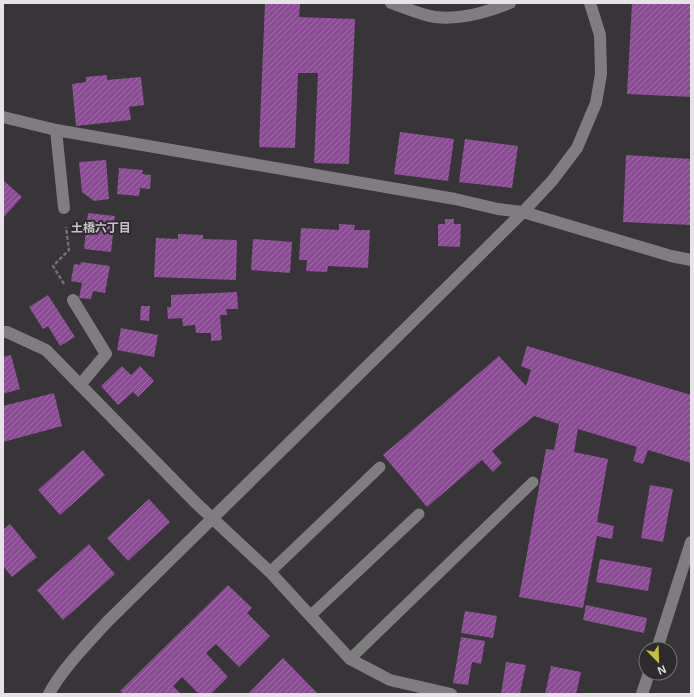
<svg xmlns="http://www.w3.org/2000/svg" width="694" height="697" font-family="Arial,'Noto Sans JP',sans-serif">
<style>
.building{fill:url(#building-hatch)}
.lines{fill:none;stroke-linecap:round;stroke-linejoin:round}
.path{stroke:#716f71;stroke-width:2.5;stroke-dasharray:4 2;stroke-linecap:butt}
.service{stroke:#7f7d7f;stroke-width:11}
.minor{stroke:#7f7d7f;stroke-width:12}
.tertiary{stroke:#7f7d7f;stroke-width:12}
.labels{text-anchor:middle;dominant-baseline:central;stroke-width:4;stroke-linejoin:round;paint-order:stroke}
.neighbourhood-label{font-size:12px;font-weight:bold;fill:#c4c2c5;stroke:#2d2b2d}
</style>
<defs>
<pattern id="building-hatch" width="6" height="6" patternUnits="userSpaceOnUse"><rect width="6" height="6" fill="#8a4d93"/><path d="M-1 1l2-2M0 6l6-6M5 7l2-2" fill="none" stroke="#a06fa7"/></pattern>
</defs>
<rect width="100%" height="100%" fill="#373537"/>
<!-- building -->
<g class="building">
<path d="M265 3 300 4 299 17 355 19 349 164 314 163 318 73H298L295 148 259 147Z"/>
<path d="M632 3H691V97L627 94Z"/>
<path d="M107 75V80L141 77 144 105 129 107 131 120 76 126 72 84 86 82V77Z"/>
<path d="M400 132 454 139 448 181 394 174Z"/>
<path d="M465 139 518 146 512 188 459 182Z"/>
<path d="M626 155 691 159V225L623 222Z"/>
<path d="M106 160 109 199 94 201 82 192 79 162Z"/>
<path d="M119 168 143 170 142 174 151 175 150 189 140 188 139 196 117 194Z"/>
<path d="M3 180 22 197 3 218Z"/>
<path d="M88 213 115 216 111 252 84 249Z"/>
<path d="M445 219H454V224H461L460 247 438 246V224H445Z"/>
<path d="M339 224 355 225 354 230H370L368 268 328 266 327 272 306 271 307 260H299L301 228 339 230Z"/>
<path d="M178 234 203 235V239L237 240 236 280 154 277 156 238 178 239Z"/>
<path d="M253 239 292 242 290 273 251 270Z"/>
<path d="M81 262 110 266 105 293 93 291 91 299 79 298 82 283 71 281 74 264 80 265Z"/>
<path d="M237 292 238 309H226L227 315H220L222 340 211 341V333H196L195 325 183 326 182 318 168 319 167 307H171V295Z"/>
<path d="M48 295 75 337 60 346 48 326 43 329 29 307Z"/>
<path d="M141 306H150L149 321 140 320Z"/>
<path d="M121 328 158 335 154 357 117 350Z"/>
<path d="M527 346 691 395V463L648 450 643 464 633 461 637 447 578 429 574 452 608 459 597 522 614 526 612 539 597 536 583 608 519 597 546 449 554 450 559 424 534 416 492 451 502 463 493 472 482 460 427 507 383 455 499 356 526 386 531 370 521 366Z"/>
<path d="M11 355 20 389 3 394V357Z"/>
<path d="M122 366 131 375 140 366 154 381 138 397 133 392 118 405 101 386Z"/>
<path d="M54 393 62 426 3 442V406Z"/>
<path d="M83 450 105 475 60 515 38 490Z"/>
<path d="M650 485 673 489 663 542 641 538Z"/>
<path d="M149 499 170 522 128 561 107 538Z"/>
<path d="M10 524 37 557 12 577 3 566V530Z"/>
<path d="M89 544 115 574 63 620 37 590Z"/>
<path d="M600 559 652 568 648 591 596 582Z"/>
<path d="M228 585 252 608 247 613 270 636 239 667 216 644 206 653 228 677 211 694H199L182 677 173 686 181 694H123L120 691Z"/>
<path d="M586 605 647 618 644 633 583 620Z"/>
<path d="M465 611 497 616 493 638 461 633Z"/>
<path d="M461 637 485 641 481 664 472 662 468 685 453 683Z"/>
<path d="M283 658 318 694H248Z"/>
<path d="M506 662 526 665 520 694H501Z"/>
<path d="M551 666 581 672 576 694H545Z"/>
</g>
<g class="lines">
<!-- path -->
<path class="path" d="M64 284 53 266 69 250 66 227"/>
<!-- service -->
<g class="service">
<path d="M270 572 380 467"/>
<path d="M310 616 419 514"/>
<path d="M350 659 533 482"/>
</g>
<!-- minor -->
<g class="minor">
<path d="M391 3C404 7 421 15 435 17 462 20 486 12 510 3"/>
<path d="M3 117 56 130 455 199 498 209 523 212 671 256 691 260"/>
<path d="M56 130 64 208"/>
<path d="M73 300 106 354 80 385"/>
<path d="M3 332H7L46 350 196 503 270 572 350 659 390 680 451 694"/>
<path d="M657 649 691 542"/>
<path d="M642 694 649 673"/>
</g>
<!-- tertiary -->
<path class="tertiary" d="M49 694C61 670 89 642 107 622L408 326 523 212 552 181 577 148 596 103 601 74 600 35 590 3"/>
</g>
<g class="labels">
<!-- neighbourhood labels -->
<g class="neighbourhood-label">
<text x="101" y="228">土橋六丁目</text>
</g>
</g>
<!-- border -->
<rect width="694" height="697" fill="none" stroke="#e5e3e5" stroke-width="8"/>
<!-- north arrow -->
<g transform="translate(658 661) rotate(157)"><circle r="19" fill="#2d2b2d" stroke="#777577"/>
<path d="M0-3L7 15L0 10L-7 15Z" fill="#c1be40"/>
<text y="-6" font-size="11" font-weight="bold" text-anchor="middle" fill="#e5e3e5">N</text>
</g>
</svg>
